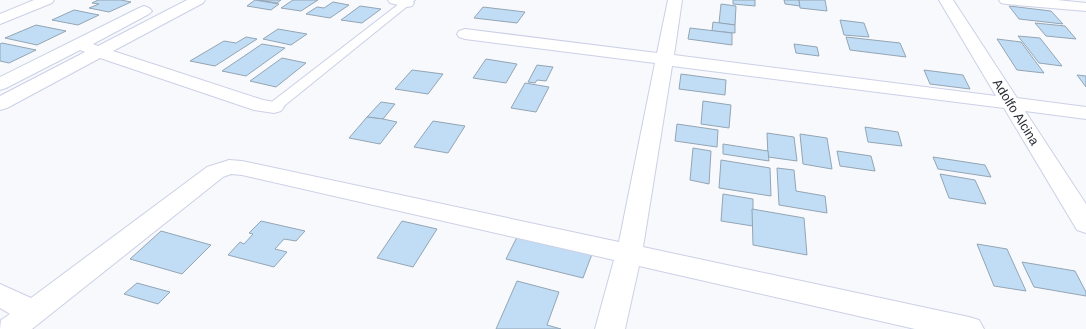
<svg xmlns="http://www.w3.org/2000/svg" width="1086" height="329" font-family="Helvetica,sans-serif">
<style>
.building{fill:#c1ddf5;stroke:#93a5b4}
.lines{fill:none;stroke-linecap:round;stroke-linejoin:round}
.service-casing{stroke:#cbd0e6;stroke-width:2}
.minor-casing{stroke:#cbd0e6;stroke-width:2}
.service{fill:#fff;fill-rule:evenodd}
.minor{fill:#fff;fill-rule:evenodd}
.labels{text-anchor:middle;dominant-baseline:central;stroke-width:3;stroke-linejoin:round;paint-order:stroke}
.street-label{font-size:13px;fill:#2a2c34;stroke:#fff}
</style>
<rect width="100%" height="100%" fill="#f8f9fd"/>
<!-- building -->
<g class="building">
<path d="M98 0H121L131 2 109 12 89 8 99 4 92 3Z"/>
<path d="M255 0 279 4 271 10 247 6Z"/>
<path d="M258 0H281L277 3Z"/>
<path d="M293 0H318L301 11 281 8Z"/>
<path d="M733 0H755V6L733 4Z"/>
<path d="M784 0H799L800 6 785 4Z"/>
<path d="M799 0H825L827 11 800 8Z"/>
<path d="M333 2 349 5 330 18 306 14 317 7 324 8Z"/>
<path d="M721 4 736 6 735 25 719 23Z"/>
<path d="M360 6 381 9 362 23 341 20Z"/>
<path d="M1009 6 1051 11 1063 24 1019 19Z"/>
<path d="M483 7 525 12 517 23 474 18Z"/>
<path d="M74 10 99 15 78 25 52 20Z"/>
<path d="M840 20 864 23 869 37 844 35Z"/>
<path d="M713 22 735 25V33L712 31Z"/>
<path d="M1035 23 1065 26 1076 39 1046 36Z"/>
<path d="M36 25 66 31 37 45 5 38Z"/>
<path d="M690 28 732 33V45L688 39Z"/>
<path d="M278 29 307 34 291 45 263 39Z"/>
<path d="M1018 36 1040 38 1062 66 1039 63Z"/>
<path d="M246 37 257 39 215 66 190 61 224 41 236 43Z"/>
<path d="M846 37 900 43 906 57 850 50Z"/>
<path d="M997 39 1021 42 1044 73 1017 70Z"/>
<path d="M2 43 36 50 9 63 0 61V44Z"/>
<path d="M262 44 285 48 246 76 222 71Z"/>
<path d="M794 44 817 47 819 56 796 53Z"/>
<path d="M282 58 306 63 276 87 250 81Z"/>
<path d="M486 59 517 64 506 83 473 78Z"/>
<path d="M537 65 553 67 546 81 537 80 535 83 528 82Z"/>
<path d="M412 70 443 74 428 94 395 89Z"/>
<path d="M924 70 963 75 970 89 930 84Z"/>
<path d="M681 74 726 80 725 95 679 89Z"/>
<path d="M1077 75 1086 76V87Z"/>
<path d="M525 83 549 87 536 112 511 108Z"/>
<path d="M703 101 731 105 729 128 701 124Z"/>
<path d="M381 102 395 104 383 119 367 117Z"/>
<path d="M367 117 383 119 397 122 380 144 349 138Z"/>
<path d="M433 121 465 126 448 153 414 147Z"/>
<path d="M677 124 718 130 717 147 675 141Z"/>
<path d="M865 127 898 132 902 146 868 142Z"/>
<path d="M767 133 794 137 797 161 768 157Z"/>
<path d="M800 134 827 138 832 169 803 164Z"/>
<path d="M723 144 768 151 769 161 723 154Z"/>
<path d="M693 148 711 151 709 184 690 180Z"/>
<path d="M837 151 871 156 875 171 840 166Z"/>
<path d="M933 157 985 165 991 177 938 169Z"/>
<path d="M721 160 770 168 771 196 719 188Z"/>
<path d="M777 168 794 170 796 191 825 196 827 213 779 205Z"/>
<path d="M940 174 975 180 986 204 949 198Z"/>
<path d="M723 194 753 199V226L721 221Z"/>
<path d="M752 209 804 218 807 255 753 245Z"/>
<path d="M261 221 305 231 296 241 284 239 275 249 287 252 274 267 228 255 240 242 244 244 253 234 249 233Z"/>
<path d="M402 221 437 229 413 267 377 258Z"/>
<path d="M161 231 211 245 182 274 130 259Z"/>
<path d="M517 237 592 254 583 278 506 259Z"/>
<path d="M977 244 1007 249 1026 291 994 286Z"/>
<path d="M1022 262 1075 271 1086 292V296L1034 287Z"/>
<path d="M517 281 559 292 547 325 561 329H496Z"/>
<path d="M137 283 170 292 158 304 124 294Z"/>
</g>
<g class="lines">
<defs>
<path id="service" d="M404 0H415L279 110H269L267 107 269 104Z"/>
<g id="minor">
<path d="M34 0H54L52 3 0 24V14Z"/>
<path d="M187 0H205L203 3 113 51 263 100 281 103 284 107 281 111 274 113 254 110 100 58 7 108 0 110V96L85 52 80 50 6 88 0 90V77L139 8 144 6 149 8 152 11 149 14 93 44 98 46Z"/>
<path d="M388 0H412L414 3 412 6 407 7 390 3Z"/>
<path d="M668 0H682L674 55 996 96 939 0H953L1017 98 1086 107V119L1025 111 1086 204V233L1077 230 1004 108 672 66 643 247 969 317 979 320 984 329H915L639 266 625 329H595L614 260 242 175 231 174 223 177 32 329H0L1 320 10 314 0 308V284L31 298 207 167 229 160 242 161 619 242 655 63 465 39 459 37 457 34 459 31 465 29 657 53Z"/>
<path d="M999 0H1057L1086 3V11L1006 4 1001 3Z"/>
</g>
</defs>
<!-- service casing -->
<use href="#service" class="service-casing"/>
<!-- minor casing -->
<use href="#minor" class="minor-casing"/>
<!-- service -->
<use href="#service" class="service"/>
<!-- minor -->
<use href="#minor" class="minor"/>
</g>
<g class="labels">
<!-- street labels -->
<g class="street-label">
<text transform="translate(1016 112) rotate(58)">Adolfo Alcina</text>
</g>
</g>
</svg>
